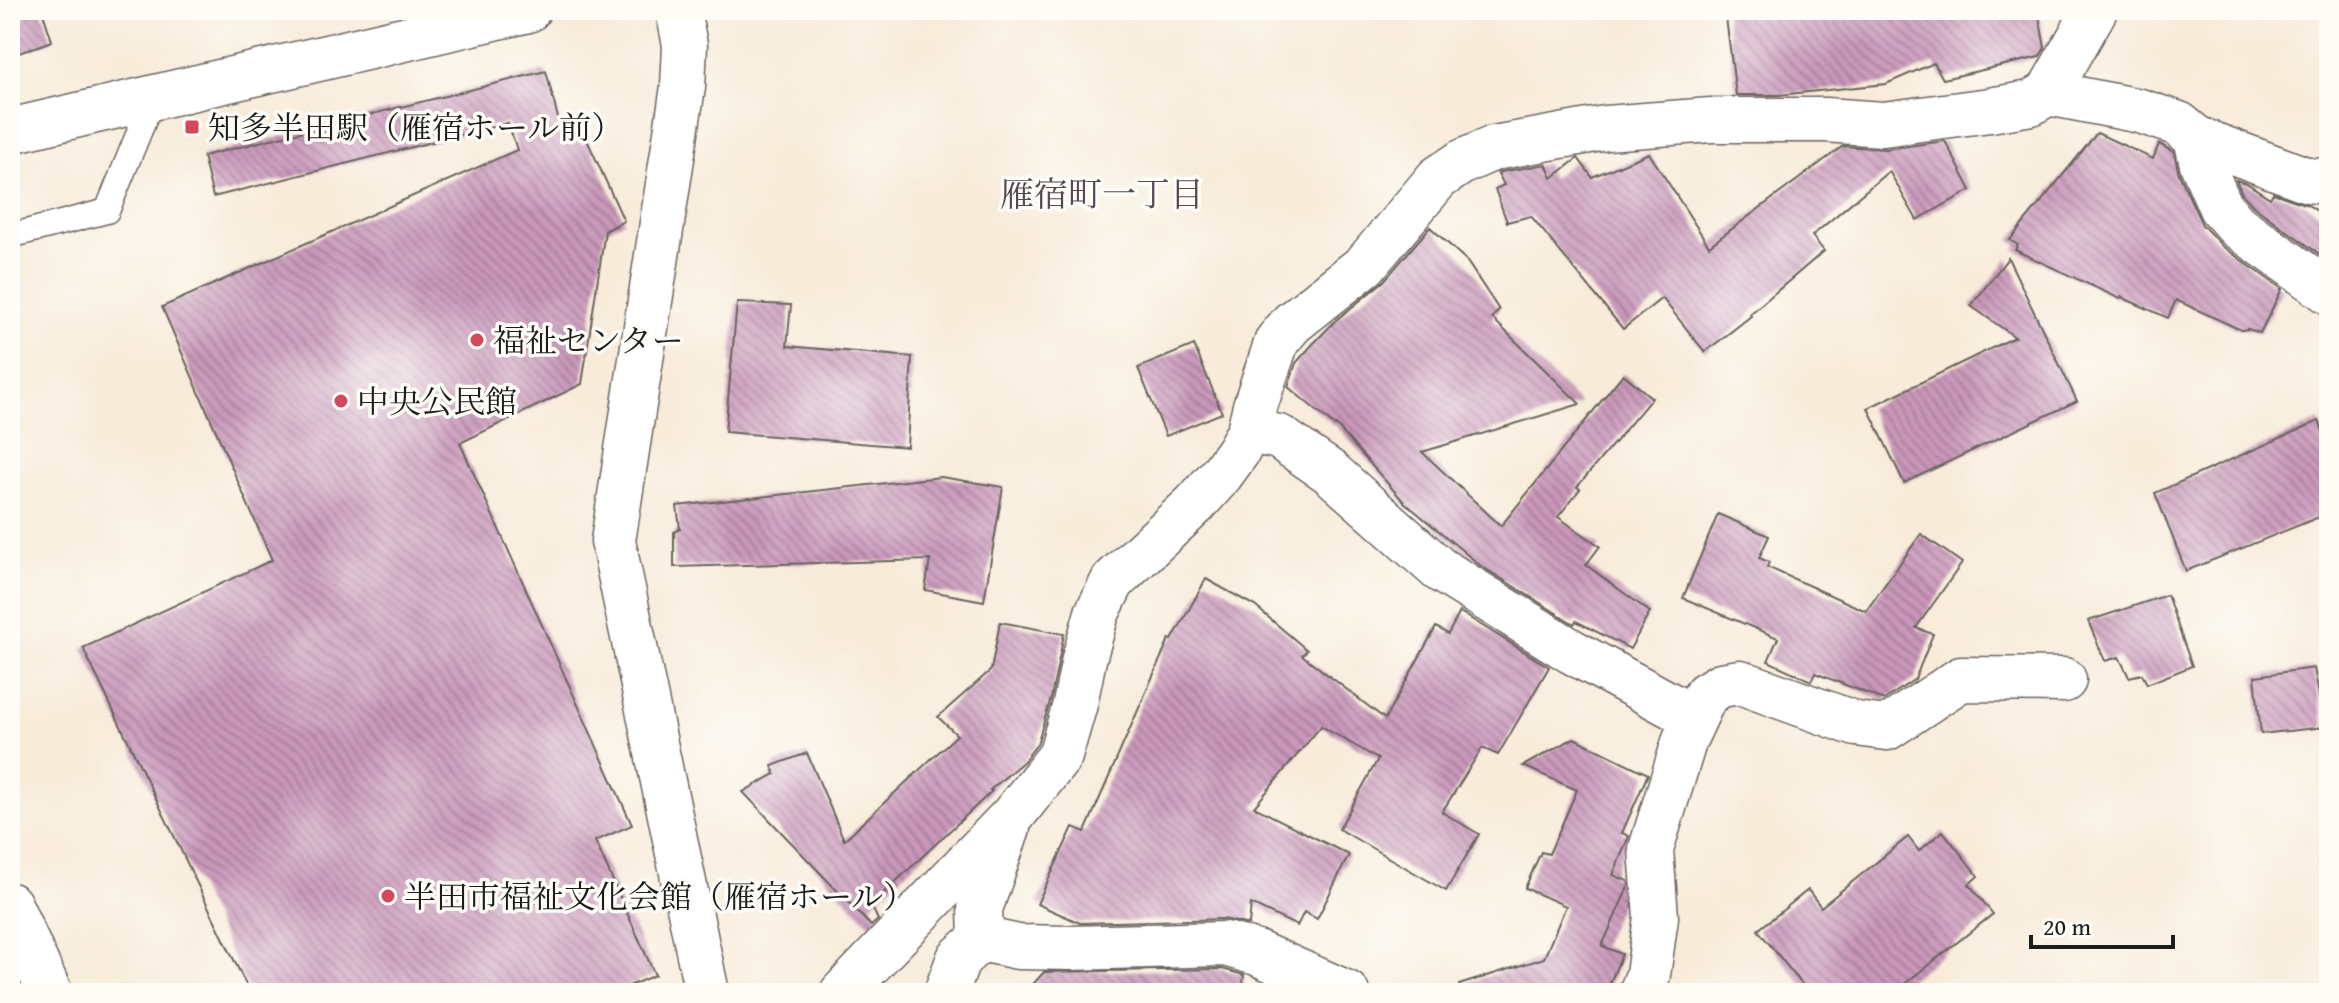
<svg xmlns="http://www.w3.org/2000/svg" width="2339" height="1003" font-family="'Gentium Book Plus','Noto Serif JP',serif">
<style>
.building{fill:url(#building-back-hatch)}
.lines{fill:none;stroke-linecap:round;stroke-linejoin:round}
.service-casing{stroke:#69645e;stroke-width:27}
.minor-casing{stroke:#69645e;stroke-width:47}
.tertiary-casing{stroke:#69645e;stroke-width:47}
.trunk-casing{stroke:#69645e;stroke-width:47}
.service{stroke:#fff;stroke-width:24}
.minor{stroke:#fff;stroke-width:44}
.tertiary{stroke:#fff;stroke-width:44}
.trunk{stroke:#fff;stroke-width:44}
.poi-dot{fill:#d1495b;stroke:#fdfcf7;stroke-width:3}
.labels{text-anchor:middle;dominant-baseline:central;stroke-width:7;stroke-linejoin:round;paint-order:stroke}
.poi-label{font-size:32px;fill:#1c1c1c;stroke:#fdfcf7;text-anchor:start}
.neighbourhood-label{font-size:34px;fill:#594753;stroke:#fdfcf7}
</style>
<defs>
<pattern id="building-back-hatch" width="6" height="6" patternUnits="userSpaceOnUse" patternTransform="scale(2)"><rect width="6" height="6" fill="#c997ba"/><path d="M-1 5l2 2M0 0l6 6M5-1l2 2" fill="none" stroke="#a27a96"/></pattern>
</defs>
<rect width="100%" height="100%" fill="#fdfcf7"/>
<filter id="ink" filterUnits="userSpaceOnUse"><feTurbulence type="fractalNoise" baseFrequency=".0125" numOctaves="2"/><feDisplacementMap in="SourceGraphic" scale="16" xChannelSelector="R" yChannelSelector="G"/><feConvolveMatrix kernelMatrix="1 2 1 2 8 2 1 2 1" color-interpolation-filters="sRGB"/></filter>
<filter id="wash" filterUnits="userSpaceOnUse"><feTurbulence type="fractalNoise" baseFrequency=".006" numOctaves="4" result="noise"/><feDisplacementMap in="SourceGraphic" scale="32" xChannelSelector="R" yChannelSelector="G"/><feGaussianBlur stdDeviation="1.8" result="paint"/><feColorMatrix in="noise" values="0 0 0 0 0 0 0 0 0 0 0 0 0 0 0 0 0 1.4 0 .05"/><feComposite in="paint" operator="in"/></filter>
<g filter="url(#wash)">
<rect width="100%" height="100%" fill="#f8ebd9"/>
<g id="blocks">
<!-- building -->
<g class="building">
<path d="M10 10H42L52 41 19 53 10 29Z"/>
<path d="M1725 10H2038L2045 48 2039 57 1943 79 1934 63 1886 84 1779 95H1736Z"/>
<path d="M546 71 561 130 579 122 624 221 605 231 582 384 460 443 632 825 595 841 655 975 613 993H250L83 648 272 560 162 307 517 150 508 123 213 197 203 156Z"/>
<path d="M2097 133 2153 159 2159 144 2174 152 2179 174 2202 225 2222 246 2282 289 2260 333 2248 329 2241 330 2176 300 2168 318 2121 297 2120 299 2015 250 2018 245 2010 240Z"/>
<path d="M1945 141 1971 190 1917 220 1889 171 1812 236 1824 251 1750 314 1751 316 1705 352 1662 298 1623 329 1531 216 1507 222 1495 189 1504 185 1498 173 1501 172 1546 164 1552 178 1578 158 1592 177 1649 153 1709 246 1843 146 1886 149Z"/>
<path d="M2236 180 2248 184 2270 198 2273 193 2308 205 2329 219V261L2254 207 2242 194Z"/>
<path d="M1430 227 1466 260 1499 310 1492 318 1580 404 1422 452 1501 526 1623 374 1652 398 1577 487 1580 489 1558 517 1600 546 1586 565 1650 612 1630 649 1576 621 1574 624 1481 566 1404 502 1336 425 1335 426 1288 387 1296 363 1312 345 1335 321 1384 281Z"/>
<path d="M2008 258 2077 401 1904 483 1868 408 2015 337 1971 306Z"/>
<path d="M737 303 791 305 787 346 912 357 907 447 725 432Z"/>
<path d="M1194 345 1222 413 1166 436 1138 368Z"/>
<path d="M2319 421 2329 444V513L2186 571 2155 493Z"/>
<path d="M941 477 1003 487 984 601 925 590 930 560 674 567V532L680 529 677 506Z"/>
<path d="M1718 514 1769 536 1759 558 1769 562 1767 567 1866 611 1921 534 1962 563 1916 628 1933 634 1915 679 1884 700 1815 673 1811 681 1768 661 1778 638 1683 598Z"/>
<path d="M1206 579 1255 606 1307 650 1302 655 1385 719 1436 627 1448 634 1460 612 1549 667 1498 755 1482 748 1442 812 1479 834 1446 891 1339 829 1378 759 1321 726 1254 807 1349 855 1317 919 1304 912 1297 926 1251 904 1249 925 1224 919 1080 923 1037 904 1073 827 1085 832 1169 639 1172 640Z"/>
<path d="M2167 595 2192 666 2147 684 2142 674 2129 677 2119 657 2105 661 2088 621Z"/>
<path d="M1000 622 1064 634 1051 698 1037 744 1024 761 990 790 992 791 871 905 878 920 871 926 743 792 775 774 772 766 807 753 844 840 957 735 938 717 991 670Z"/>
<path d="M2314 668 2325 727 2261 734 2255 676Z"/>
<path d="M1574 738 1648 774 1622 833 1629 836 1613 875 1628 881 1629 885 1602 946 1622 954 1606 993H1460L1459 985 1544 958 1566 906 1525 888 1541 852 1549 854 1577 790 1523 766Z"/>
<path d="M1943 831 1978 876 1969 884 1993 914 1893 993H1809L1758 930 1808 890 1821 907 1908 837 1919 851Z"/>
<path d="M1222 969 1244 975 1242 993H1025L1044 972Z"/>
</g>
</g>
</g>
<g filter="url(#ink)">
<use href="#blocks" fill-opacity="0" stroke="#69645e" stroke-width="2"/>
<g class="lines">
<defs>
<path id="service" d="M10 236 107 211 153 98"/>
<g id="minor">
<path d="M678 10 685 45 683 87 613 541 707 993"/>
<path d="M2048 93 2140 111 2179 124 2196 138 2202 164 2221 208 2237 226 2329 292"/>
<path d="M2196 138 2308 180 2329 182"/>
<path d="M1249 431 1279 437 1330 472 1439 569 1571 651 1694 718"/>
<path d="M981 939 1018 947 1070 948 1225 944 1257 953 1347 993"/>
<path d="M842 993 1013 815 1060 756 1075 704 1084 659 1097 613 1113 581 1195 504 1220 476 1238 451 1249 431 1255 406 1277 341 1292 323 1365 265 1438 178 1462 162 1494 148 1606 128 1711 120H1825L1883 124 1990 110 2031 103 2048 93 2095 10"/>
<path d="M946 993 959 958 981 939 980 909 1008 828"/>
<path d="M1641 993 1648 975 1656 917 1651 849 1685 739 1706 694 1721 685 1740 682 1856 724 1887 728 1961 679 2064 680"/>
</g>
<path id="tertiary" d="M10 131 528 10"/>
<path id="trunk" d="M10 905 50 993"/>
</defs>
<!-- service casing -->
<use href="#service" class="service-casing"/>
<!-- minor casing -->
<use href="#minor" class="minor-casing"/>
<!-- tertiary casing -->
<use href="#tertiary" class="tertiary-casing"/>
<!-- trunk casing -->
<use href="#trunk" class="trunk-casing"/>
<!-- service -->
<use href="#service" class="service"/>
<!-- minor -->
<use href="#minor" class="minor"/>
<!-- tertiary -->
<use href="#tertiary" class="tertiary"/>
<!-- trunk -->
<use href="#trunk" class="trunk"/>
</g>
</g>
<!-- markers -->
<g class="poi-dot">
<rect x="184" y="119" width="16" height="16" rx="4"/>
<circle cx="477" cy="340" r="8"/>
<circle cx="341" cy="401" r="8"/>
<circle cx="388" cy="896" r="8"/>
</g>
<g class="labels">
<!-- poi labels -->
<g class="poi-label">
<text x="208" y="127">知多半田駅（雁宿ホール前）</text>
<text x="493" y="340">福祉センター</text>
<text x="357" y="401">中央公民館</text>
<text x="404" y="896">半田市福祉文化会館（雁宿ホール）</text>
</g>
<!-- neighbourhood labels -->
<g class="neighbourhood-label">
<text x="1102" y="193">雁宿町一丁目</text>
</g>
</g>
<!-- margin -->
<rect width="2339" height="1003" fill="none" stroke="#fdfcf7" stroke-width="40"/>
<!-- scale -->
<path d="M2031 935v12h142v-12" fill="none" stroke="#1c1c1c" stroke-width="4"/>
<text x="2043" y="935" font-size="24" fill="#1c1c1c" stroke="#fdfcf7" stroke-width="6" paint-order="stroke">20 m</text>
</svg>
